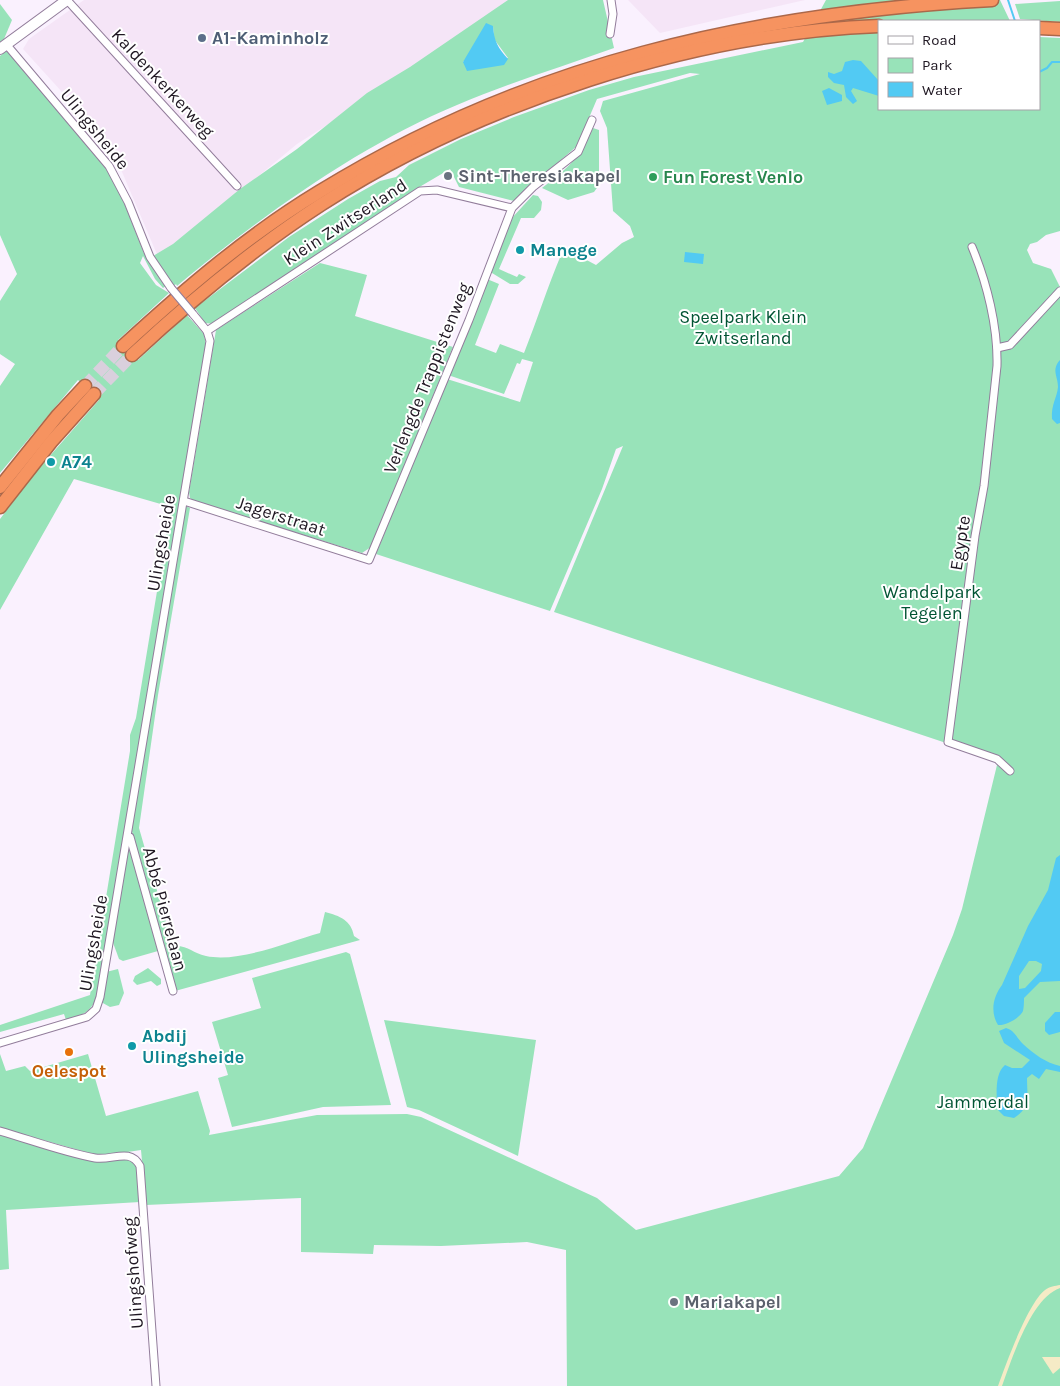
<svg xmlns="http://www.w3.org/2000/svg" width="1060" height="1386" font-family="Karla,sans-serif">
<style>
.industrial{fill:#f5e5f7}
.green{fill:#98e3b9;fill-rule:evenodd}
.sand{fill:#f5ebc6}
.water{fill:#52caf3;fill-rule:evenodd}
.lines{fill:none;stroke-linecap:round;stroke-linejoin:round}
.stream{stroke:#52caf3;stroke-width:2}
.highway-tunnel{stroke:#d9d0dd;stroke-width:12;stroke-dasharray:12 6;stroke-linecap:butt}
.street-casing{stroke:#927d9b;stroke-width:9}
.secondary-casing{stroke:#927d9b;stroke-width:12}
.highway-casing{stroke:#ab684a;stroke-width:15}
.street{stroke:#fff;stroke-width:7}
.secondary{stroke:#fff;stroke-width:10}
.highway{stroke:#f69360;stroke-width:12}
.street-bridge-casing{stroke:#927d9b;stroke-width:9;stroke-linecap:butt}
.street-bridge{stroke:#fff;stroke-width:7}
.service-dot{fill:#5c6f8a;stroke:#fff;stroke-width:2}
.worship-dot{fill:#6b7280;stroke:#fff;stroke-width:2}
.leisure-dot{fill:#2e9e5b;stroke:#fff;stroke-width:2}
.culture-dot{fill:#0f9aa8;stroke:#fff;stroke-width:2}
.food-dot{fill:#e8710a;stroke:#fff;stroke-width:2}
.labels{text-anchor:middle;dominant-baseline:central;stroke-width:4;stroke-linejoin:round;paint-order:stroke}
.service-label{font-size:18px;font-weight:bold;fill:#4e5e75;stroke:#fff;text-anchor:start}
.street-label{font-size:18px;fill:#1f1722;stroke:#fff}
.worship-label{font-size:18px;font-weight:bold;fill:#5b616d;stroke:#fff;text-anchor:start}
.leisure-label{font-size:18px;font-weight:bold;fill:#27864d;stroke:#fff;text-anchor:start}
.culture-label{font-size:18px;font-weight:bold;fill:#0d838f;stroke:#fff;text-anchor:start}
.park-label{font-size:18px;fill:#015433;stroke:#fff}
.food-label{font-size:18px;font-weight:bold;fill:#c56008;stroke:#fff}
</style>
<rect width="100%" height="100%" fill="#faf1fe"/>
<!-- industrial -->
<g class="industrial">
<path d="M84 0H525L297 144 159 259 111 146 23 49 29 39Z"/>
<path d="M628 0H805L660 33Z"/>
</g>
<!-- green -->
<g class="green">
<path d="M508 0H603L614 48C562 67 508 83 457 105 360 145 257 219 177 286L176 284 174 286 153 256 173 244 240 189 297 149 367 93 410 67ZM493 26 494 39 508 58 463 62Z"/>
<path d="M826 0H1000L1010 21H879V109H1039V37L1060 38V231L1046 235 1037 242 1030 244 1027 250 1033 263 1051 269 1060 287 1057 290 1060 291V1386H567L566 1250 527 1242 441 1246 374 1245 373 1254 301 1252V1198L146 1205 141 1150 100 1156 0 1128V1054L6 1071 25 1066 30 1071 88 1054 106 1116 198 1091 210 1131 209 1135 317 1115 407 1114 421 1117 597 1198 636 1230 839 1176 863 1148 953 935 962 909 997 765 994 759 554 612 623 446 616 449 602 489 550 611 376 554 447 379 520 402 533 362 522 359 520 364 517 363 504 394 448 375 487 279 499 284 475 345 496 353 500 344 524 353C538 318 549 282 564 248L596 265 622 243 634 237 630 226 613 211 607 128 600 111 603 101 700 74 690 73 597 99 577 146 514 201 459 187 450 169 416 189 214 324 205 323 195 308 289 237 348 199 380 181 396 177 409 165 461 139 514 117 589 90 634 77 803 42Z"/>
<path d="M1060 1V22L1020 19 1015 4Z"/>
<path d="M0 4 12 20 4 39 0 42Z"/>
<path d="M5 51 8 52 106 168 117 185 144 253 166 286 163 288 155 279 143 256 140 263 156 285 169 293 118 340 138 360 187 315 204 334 206 345 97 996C91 1013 82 1015 66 1020L64 1014 0 1032V1025L90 995 130 751V735L136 718 171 507 74 479 0 610V519L34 474 99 400 78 380 0 473V386L15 364 0 354V301L17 274 0 235V56Z"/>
<path d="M593 128 599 130V185L594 192 568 200 542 188C567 169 580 158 593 128Z"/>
<path d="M533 195 538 196 542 202 541 210 534 218H521L499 269 517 277 519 274 526 277 518 284H510L492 273 490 267 511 219Z"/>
<path d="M320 263 367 275 355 316 453 347 371 547 362 553 194 501 190 498 189 492 216 330Z"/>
<path d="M186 506 190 508 158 695 139 828 173 946C189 945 192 953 206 956 239 963 288 942 320 933L325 912C340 916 351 920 354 936L360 940 175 991 131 828Z"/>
<path d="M128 849H132L158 951 123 961 119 959 112 940Z"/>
<path d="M346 952 350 954 391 1105 323 1107 232 1127 218 1078 228 1075 212 1022 261 1008 252 978Z"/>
<path d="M148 968 161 979V984L157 986 151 981 137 985 133 981 135 976Z"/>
<path d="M118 969 124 993 119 1005 110 1007 101 1002 106 972Z"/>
<path d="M384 1020 536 1040 518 1156 419 1110 407 1107Z"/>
<path d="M0 1135 92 1160 129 1158 137 1167 140 1202 6 1210 9 1269 0 1270Z"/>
</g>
<!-- sand -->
<g class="sand">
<path d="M1060 1285V1288C1031 1298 1012 1359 1002 1386H998C1006 1364 1028 1303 1045 1290 1050 1286 1055 1286 1060 1285Z"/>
<path d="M1042 1357H1060V1368L1053 1374Z"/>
</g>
<!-- water -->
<g class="water">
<path d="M486 23 493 26C494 41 498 48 508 59L504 65 467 71 463 62Z"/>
<path d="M853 60 861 61 879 81V96L853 88 851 91 857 101 853 104 846 97 844 85 834 83 828 77V72L834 74 842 71 845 62Z"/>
<path d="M829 88 842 95V101L827 105 822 91Z"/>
<path d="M685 252 704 254 703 264 684 262Z"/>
<path d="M1060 360V423L1057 424 1052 419C1051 404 1057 398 1058 387 1058 376 1051 370 1060 360Z"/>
<path d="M1060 855V981L1040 982 1024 998C1024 1001 1024 1007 1023 1011 1020 1018 1005 1026 998 1025 990 1012 993 997 1002 985L1028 926 1048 890 1056 858ZM1029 961H1036L1042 964 1041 971 1025 988 1019 989V976Z"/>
<path d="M1055 1012H1060V1032L1049 1035 1045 1031V1023Z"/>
<path d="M1006 1028C1014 1030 1017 1038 1023 1044 1034 1054 1046 1063 1060 1066V1072L1046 1069 1039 1079 1032 1074 1027 1078C1027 1095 1031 1108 1014 1118L1004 1116 997 1109C997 1096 994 1074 1005 1065L1012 1068H1022L1030 1060 1004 1043 999 1031Z"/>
</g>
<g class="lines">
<!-- stream -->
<g class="stream">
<path d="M1008 0 1015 21"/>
<path d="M1039 72 1047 68 1052 62H1060"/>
</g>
<!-- highway-tunnel -->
<g class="highway-tunnel">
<path d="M85 386 123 346"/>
<path d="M94 394 132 355"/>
</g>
<defs>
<g id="street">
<path d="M67 0 237 186"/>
<path d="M610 34 613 14 611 0"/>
<path d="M6 44 109 166 128 202 150 257 171 288"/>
<path d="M972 247C987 283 998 327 997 366L984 486 975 536 948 742 997 759 1010 771"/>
<path d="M207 331 420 191 437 190 512 208"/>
<path d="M997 348 1010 345 1060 291"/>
<path d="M184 501 369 560 469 320 512 208 533 187 578 152 592 120"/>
<path d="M128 837H130L173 991"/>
<path d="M0 1043 87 1017 96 1009 100 997 210 341 207 331 193 314"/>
<path d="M0 1131C31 1140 63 1152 95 1158 112 1161 130 1147 140 1166L156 1386"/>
</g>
<path id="secondary" d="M0 49 67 0"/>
<g id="highway">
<path d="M1039 28 1060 29"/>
<path d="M123 346C184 290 248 235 319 192 526 64 752 13 992 0"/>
<path d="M132 355C191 300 254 248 322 204 479 103 692 33 879 26"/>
<path d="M0 487 58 415 85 386"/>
<path d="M0 507 51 442 94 394"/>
</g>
</defs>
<!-- street casing -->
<use href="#street" class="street-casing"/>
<!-- secondary casing -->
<use href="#secondary" class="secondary-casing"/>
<!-- highway casing -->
<use href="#highway" class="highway-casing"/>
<!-- street -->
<use href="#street" class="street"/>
<!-- secondary -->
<use href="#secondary" class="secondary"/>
<!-- highway -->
<use href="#highway" class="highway"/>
<defs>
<path id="street-bridge" d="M171 288 193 314"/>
</defs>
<!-- street-bridge casing -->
<use href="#street-bridge" class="street-bridge-casing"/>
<!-- street-bridge -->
<use href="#street-bridge" class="street-bridge"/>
</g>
<!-- markers -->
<circle class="service-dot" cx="202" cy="38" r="5"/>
<g class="worship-dot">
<circle cx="448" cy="176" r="5"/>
<circle cx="674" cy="1302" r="5"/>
</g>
<circle class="leisure-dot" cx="653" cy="177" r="5"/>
<g class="culture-dot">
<circle cx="520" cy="250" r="5"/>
<circle cx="51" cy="462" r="5"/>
<circle cx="132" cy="1046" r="5"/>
</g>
<circle class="food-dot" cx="69" cy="1052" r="5"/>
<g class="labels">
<!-- service labels -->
<g class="service-label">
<text x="212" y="38">A1-Kaminholz</text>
</g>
<!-- street labels -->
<g class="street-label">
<text transform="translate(163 83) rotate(47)">Kaldenkerkerweg</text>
<text transform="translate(95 129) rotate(51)">Ulingsheide</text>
<text transform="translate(345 222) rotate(-33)">Klein Zwitserland</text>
<text transform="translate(427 378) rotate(-68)">Verlengde Trappistenweg</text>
<text transform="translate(281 516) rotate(18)">Jagerstraat</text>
<text transform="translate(161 543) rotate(-80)">Ulingsheide</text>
<text transform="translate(960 543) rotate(-81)">Egypte</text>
<text transform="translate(165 909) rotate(75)">Abbé Pierrelaan</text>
<text transform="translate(93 943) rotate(-80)">Ulingsheide</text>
<text transform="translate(133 1273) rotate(-94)">Ulingshofweg</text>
</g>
<!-- worship labels -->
<g class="worship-label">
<text x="458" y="176">Sint-Theresiakapel</text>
<text x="684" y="1302">Mariakapel</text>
</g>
<!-- leisure labels -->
<g class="leisure-label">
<text x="663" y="177">Fun Forest Venlo</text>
</g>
<!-- culture labels -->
<g class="culture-label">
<text x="530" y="250">Manege</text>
<text x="61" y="462">A74</text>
<text x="142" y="1036">Abdij<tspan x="142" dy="21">Ulingsheide</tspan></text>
</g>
<!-- park labels -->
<g class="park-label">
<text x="743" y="317">Speelpark Klein<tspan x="743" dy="21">Zwitserland</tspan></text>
<text x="932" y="592">Wandelpark<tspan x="932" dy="21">Tegelen</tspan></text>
<text x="983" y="1102">Jammerdal</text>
</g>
<!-- food labels -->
<g class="food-label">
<text x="69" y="1071">Oelespot</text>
</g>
</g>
<!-- legend -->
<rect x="878" y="20" width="162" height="90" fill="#ffffff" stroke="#a5a2a7"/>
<rect x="888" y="36" width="25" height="8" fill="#ffffff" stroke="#a5a2a7"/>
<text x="922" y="45" font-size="15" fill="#1f1722">Road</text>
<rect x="888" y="58" width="25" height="15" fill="#98e3b9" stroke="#a5a2a7"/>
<text x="922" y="70" font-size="15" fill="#1f1722">Park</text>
<rect x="888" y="82" width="25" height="15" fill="#52caf3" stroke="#a5a2a7"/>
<text x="922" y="95" font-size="15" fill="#1f1722">Water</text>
</svg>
